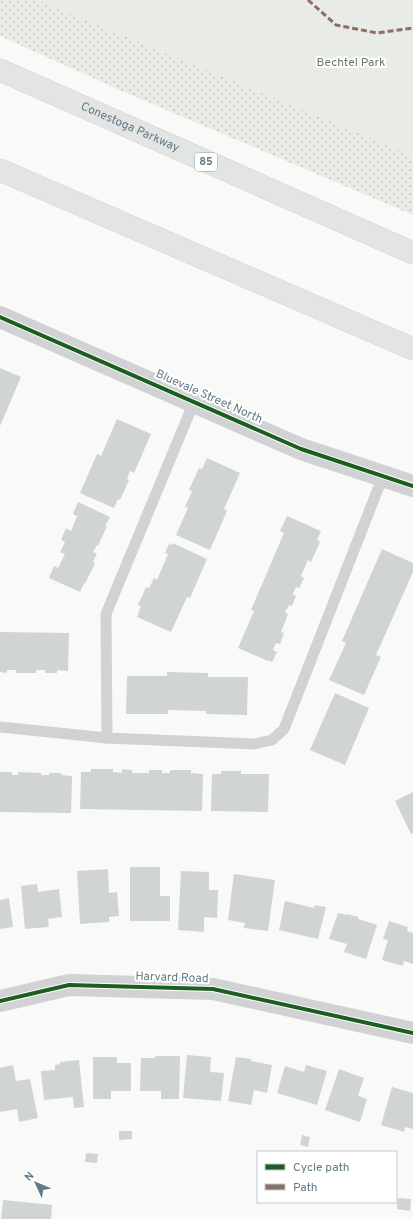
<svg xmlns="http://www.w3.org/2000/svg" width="413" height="1219" font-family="Overpass,sans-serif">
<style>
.grass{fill:url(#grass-dots)}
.green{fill:#e9ece6}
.building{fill:#d1d4d4}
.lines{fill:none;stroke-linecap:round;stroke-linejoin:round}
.motorway-casing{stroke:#d5d6d6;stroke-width:23}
.service{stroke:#d1d2d3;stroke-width:11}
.minor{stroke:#d1d2d3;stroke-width:22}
.motorway{stroke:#e3e4e4;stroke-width:22}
.quiet{stroke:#8d6e63;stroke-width:3;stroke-dasharray:6 3;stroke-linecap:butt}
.cycleway-casing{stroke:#fff;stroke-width:6}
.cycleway{stroke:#1b5e20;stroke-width:4}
.labels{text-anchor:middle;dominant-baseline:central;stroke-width:4;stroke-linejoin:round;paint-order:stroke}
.shield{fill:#fff;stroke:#91a2aa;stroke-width:1}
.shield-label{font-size:11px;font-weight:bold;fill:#627a85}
.park-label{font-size:12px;fill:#6a7b61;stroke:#fff}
.street-label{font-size:12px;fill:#627a85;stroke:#fff}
</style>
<defs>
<pattern id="grass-dots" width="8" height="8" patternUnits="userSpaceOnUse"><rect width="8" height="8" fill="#e9ece6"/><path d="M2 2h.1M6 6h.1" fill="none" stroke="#c0c4c0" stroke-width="1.8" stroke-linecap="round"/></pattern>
</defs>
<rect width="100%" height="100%" fill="#f9f9f8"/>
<!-- grass -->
<path class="grass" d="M0 0H75L413 106V215L122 91 0 36Z"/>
<!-- green -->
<path class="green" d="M37 0H413V156Z"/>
<!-- building -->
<g class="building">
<path d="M0 368 21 377 0 426Z"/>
<path d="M117 419 151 434 134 473 130 471 127 479 129 480 120 500 118 499 114 508 80 493 97 454 101 456Z"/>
<path d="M207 458 240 473 224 509 227 511 210 550 176 535 188 508 185 507 192 491 189 490 199 468 202 469Z"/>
<path d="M78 502 110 517 105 526H107L98 546 97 545 93 552 97 554 93 562 95 563 85 584 84 583 80 592 49 578 54 566 58 568 65 554 60 552 65 542 61 540 66 528 71 531 77 516 73 514Z"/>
<path d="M287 516 321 531 317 540 320 542 311 562 308 560 301 576 304 578 299 588 296 587 293 594 296 596 292 606 289 605 285 612 288 614 281 632 284 633 280 644 276 643 273 650 277 652 272 662 268 660V661L238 648 254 611 251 610 284 533 280 531Z"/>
<path d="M173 543 207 559 190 598 187 597 171 632 137 617 141 606 138 605 146 587 149 588 154 578 157 580 168 554 165 553 169 544 172 545Z"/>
<path d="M382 549 413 563V572L376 655 381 657 364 695 329 680 346 643 342 641Z"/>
<path d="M0 632 69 633 68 671 57 670V673H45V670H36V673H16V670H7V673L0 672Z"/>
<path d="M167 672 208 673V677H248L247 715 206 714V711L168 710V714H126L127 676H167Z"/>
<path d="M335 693 369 708 345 765 310 750Z"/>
<path d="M91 769H113V772L122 773V769L132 770V773H149V770H162V773H170V770H191V773L203 774 202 811 80 809 81 772H91Z"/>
<path d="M221 771H241V774H269L268 812 211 811 212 774H221Z"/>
<path d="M0 772H12V775H18V772L41 773V775H49V773H61V775L72 776 71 813 0 812Z"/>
<path d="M413 792V833L411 834 395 801Z"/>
<path d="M130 867H160V896H170V921H130Z"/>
<path d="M108 869 109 893 117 892 119 916 109 917V922L80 924 77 871Z"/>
<path d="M181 871 209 872V890H218L217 918 204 917V932L178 930Z"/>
<path d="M234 874 275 880 268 931 244 928 245 923 228 920Z"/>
<path d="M37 884 38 892 59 889 62 917 48 919 49 927 25 929 21 886Z"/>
<path d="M9 898 13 927 0 929V900Z"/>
<path d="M285 901 314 908 315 905 326 907 318 939 279 930Z"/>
<path d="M338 913 347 915V914L358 917V919L377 925 366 959 344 952 347 944 329 939Z"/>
<path d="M389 921 408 927 407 931 413 933V964L404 961 403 966 382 960 388 940 383 939Z"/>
<path d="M187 1055 211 1057 210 1072 224 1073 221 1101 183 1098Z"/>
<path d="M155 1056H180L179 1099H161V1091H140L141 1058H155Z"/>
<path d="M93 1057H117V1063H131V1091H111V1099H93Z"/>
<path d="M236 1057 251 1059V1061L272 1065 267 1093 254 1090 251 1105 228 1101Z"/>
<path d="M79 1060 84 1107 74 1108 73 1097 44 1100 41 1071 55 1070V1065L60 1064V1062Z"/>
<path d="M13 1065 16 1081 30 1079 38 1118 19 1122 17 1109 0 1112V1068Z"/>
<path d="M306 1065 327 1071 317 1105 277 1093 285 1066 304 1072Z"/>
<path d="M339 1069 364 1078 358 1096 367 1099 360 1122 325 1110Z"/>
<path d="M392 1087 413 1093V1129L405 1127 404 1132 381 1125Z"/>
<path d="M119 1131H132V1139L119 1140Z"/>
<path d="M302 1135 310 1137 308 1147 300 1145Z"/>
<path d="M86 1153 98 1154 97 1163 85 1162Z"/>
<path d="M398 1198 411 1199 410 1211 397 1209Z"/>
<path d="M3 1200 52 1205 51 1219H1Z"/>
</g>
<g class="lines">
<defs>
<g id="motorway">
<path id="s1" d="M0 70 413 253"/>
<path d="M0 170 413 349"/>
</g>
</defs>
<!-- motorway casing -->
<use href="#motorway" class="motorway-casing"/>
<!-- service -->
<g class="service">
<path d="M0 727 107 738 254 744 272 740 284 729 383 476"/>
<path d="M107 738 106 614 194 402"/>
</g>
<!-- minor -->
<g class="minor">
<path d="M0 317 301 449 413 486"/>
<path d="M0 1001 69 985 213 989 413 1033"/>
</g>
<!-- motorway -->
<use href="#motorway" class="motorway"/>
<!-- quiet -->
<path class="quiet" d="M308 0 336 25 377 33 413 28"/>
<defs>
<g id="cycleway">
<path d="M0 317 301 449 413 486"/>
<path d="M0 1001 69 985 213 989 413 1033"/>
</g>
</defs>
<!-- cycleway casing -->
<use href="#cycleway" class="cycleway-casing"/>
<!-- cycleway -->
<use href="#cycleway" class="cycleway"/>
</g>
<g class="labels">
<!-- shield labels -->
<rect class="shield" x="195" y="153" width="22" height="18" rx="3"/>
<g class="shield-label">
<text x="206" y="162">85</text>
</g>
<!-- park labels -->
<g class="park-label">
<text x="351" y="63">Bechtel Park</text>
</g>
<!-- street labels -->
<g class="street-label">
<text stroke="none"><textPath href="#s1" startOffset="142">Conestoga Parkway</textPath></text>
<text transform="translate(209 397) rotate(24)">Bluevale Street North</text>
<text transform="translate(172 978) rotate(2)">Harvard Road</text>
</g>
</g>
<!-- legend -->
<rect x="257" y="1151" width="140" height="52" fill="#ffffff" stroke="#c0cace"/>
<rect x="265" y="1164" width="20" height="6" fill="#1b5e20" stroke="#c0cace"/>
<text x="293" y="1171" font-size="12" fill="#627a85">Cycle path</text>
<rect x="265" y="1184" width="20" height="6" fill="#8d6e63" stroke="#c0cace"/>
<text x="293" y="1191" font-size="12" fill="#627a85">Path</text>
<!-- north arrow -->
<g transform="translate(36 1183) rotate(314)" stroke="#ffffff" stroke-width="3" paint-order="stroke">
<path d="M0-3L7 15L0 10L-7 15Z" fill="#627a85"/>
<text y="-6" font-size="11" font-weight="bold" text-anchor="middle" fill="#627a85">N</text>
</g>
</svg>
